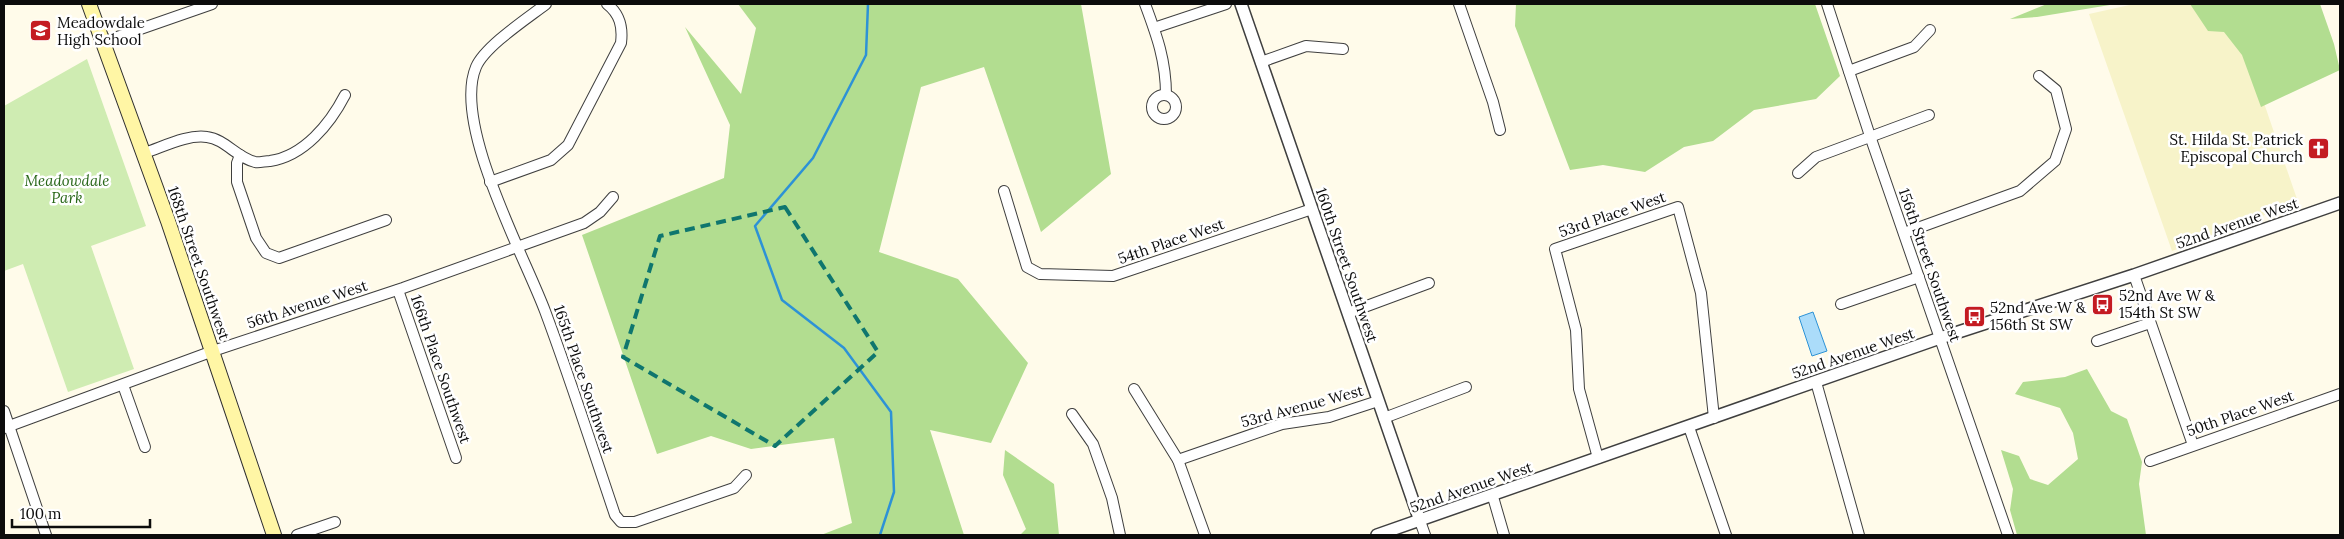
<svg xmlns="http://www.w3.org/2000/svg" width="2344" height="539" font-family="Lora,serif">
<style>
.farmland{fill:#f7f3c9}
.green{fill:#cfecb2}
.forest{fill:#b2dd90}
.water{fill:#abdcfa;stroke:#2d92d6}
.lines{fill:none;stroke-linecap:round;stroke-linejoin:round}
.stream{stroke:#2d92d6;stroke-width:2.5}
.minor-casing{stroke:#3f3f3f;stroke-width:12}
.tertiary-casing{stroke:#3f3f3f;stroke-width:14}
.secondary-casing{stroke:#2e2e2e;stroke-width:16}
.minor{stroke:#fff;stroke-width:10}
.tertiary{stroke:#fff;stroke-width:11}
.secondary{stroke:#fff6a5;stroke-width:14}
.marked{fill:none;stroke:#0f766e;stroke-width:4;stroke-dasharray:10 6;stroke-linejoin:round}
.labels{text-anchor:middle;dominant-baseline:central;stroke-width:5;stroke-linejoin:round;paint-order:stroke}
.poi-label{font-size:15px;fill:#0c0c0c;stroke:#fff;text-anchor:start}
.park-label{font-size:15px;font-style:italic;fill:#286718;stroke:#fff}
.street-label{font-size:15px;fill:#0c0c0c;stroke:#fff}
</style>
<rect width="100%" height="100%" fill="#fffbea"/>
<!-- farmland -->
<path class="farmland" d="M2134 4H2230L2298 202 2172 251 2089 14Z"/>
<!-- green -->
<path class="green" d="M87 59 146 226 91 246 134 369 68 392 23 264 4 271V106Z"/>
<!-- forest -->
<g class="forest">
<path d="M738 4H1081L1111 174 1041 232 984 67 921 87 879 252 958 279 1028 363 991 443 930 430 964 535H821L852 523 834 438 751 449 711 436 657 454 582 235 724 178 730 125 685 27 741 94 756 28Z"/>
<path d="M1516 4H1815L1840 76 1816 99 1754 110 1713 141 1684 147 1645 172 1603 165 1570 170 1515 26Z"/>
<path d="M2047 4H2116L2037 17 2010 19Z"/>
<path d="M2190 4H2320L2334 44 2340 70 2261 107 2242 55 2224 32 2208 31Z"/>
<path d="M2087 369 2111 411 2127 419 2142 462 2139 484 2146 535H2017L2010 510 2013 489 2001 450 2019 456 2030 479 2048 485 2078 459 2073 433 2060 408 2015 394 2023 382 2065 377Z"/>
<path d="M1005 450 1054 484 1059 535H1020L1026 529 1003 475Z"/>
</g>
<!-- water -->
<path class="water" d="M1813 312 1827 351 1812 356 1799 317Z"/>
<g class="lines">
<!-- stream -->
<path class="stream" d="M868 4 866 55 813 158 755 226 782 300 844 348 891 412 894 492 880 535"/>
<defs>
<g id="minor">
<path d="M546 4C528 18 485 46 476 67 452 124 524 255 545 311 570 378 592 447 615 515L621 522H635L734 488 746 475"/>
<path d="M1145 4C1157 36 1166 61 1166 95"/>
<path d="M1459 4 1493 102 1500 130"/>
<path d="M1827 4 1870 136 2008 535"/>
<path d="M1154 28 1226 4"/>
<path d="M103 42 212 4"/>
<path d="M1261 62 1306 46 1343 49"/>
<path d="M1849 71 1914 47 1930 30"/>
<circle cx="1164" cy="107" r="12"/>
<path d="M144 153C163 147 187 134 207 137 225 139 237 158 255 162 259 163 265 161 270 161 304 156 330 124 345 95"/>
<path d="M240 155 237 163V182L256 238 266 253 279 258 386 220"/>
<path d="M1798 173 1816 157 1929 115"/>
<path d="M490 182 551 160 568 145 621 43C623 27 620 14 607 4"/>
<path d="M1004 191 1027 267 1040 274 1113 276 1312 209"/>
<path d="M1904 233 2020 191 2055 161 2066 129 2056 90 2039 76"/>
<path d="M2134 275 2193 445"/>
<path d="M398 290 456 458"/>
<path d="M1841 304 1919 277"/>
<path d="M1348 313 1429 283"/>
<path d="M2097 341 2150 323"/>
<path d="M1816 382 1859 535"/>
<path d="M123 385 145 447"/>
<path d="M1134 389 1178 460 1205 535"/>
<path d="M4 411 46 535"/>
<path d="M1072 414 1093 444 1112 498 1120 535"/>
<path d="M1384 418 1466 387"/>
<path d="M1689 427 1726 535"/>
<path d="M4 428 213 351 403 288 584 223 600 212 613 197"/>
<path d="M1598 458 1579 389 1576 330 1555 249 1678 207 1701 293 1714 418"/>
<path d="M1178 460 1282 424 1329 417 1378 401"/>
<path d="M2150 461 2340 394"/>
<path d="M1493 497 1504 535"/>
<path d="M1420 521 1425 535"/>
<path d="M297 535 335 522"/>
</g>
<g id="tertiary">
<path d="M1241 4 1420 521"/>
<path d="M1377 535 1940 338 2134 275 2340 203"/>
</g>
<path id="secondary" d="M89 4 168 221 274 535"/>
</defs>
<!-- minor casing -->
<use href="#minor" class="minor-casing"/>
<!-- tertiary casing -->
<use href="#tertiary" class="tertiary-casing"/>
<!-- secondary casing -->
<use href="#secondary" class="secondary-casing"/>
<!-- minor -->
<use href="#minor" class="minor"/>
<!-- tertiary -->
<use href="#tertiary" class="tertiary"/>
<!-- secondary -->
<use href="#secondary" class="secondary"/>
</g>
<!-- marked area -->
<path class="marked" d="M785 207 878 352 775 446 623 357 660 236Z"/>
<!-- icons -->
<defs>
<symbol id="school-square" viewBox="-11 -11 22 22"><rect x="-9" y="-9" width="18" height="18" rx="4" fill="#c41b22" stroke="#fff"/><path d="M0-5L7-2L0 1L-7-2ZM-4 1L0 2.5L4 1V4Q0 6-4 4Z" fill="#fff"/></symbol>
<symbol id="church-square" viewBox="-11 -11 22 22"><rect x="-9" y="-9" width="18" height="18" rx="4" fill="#c41b22" stroke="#fff"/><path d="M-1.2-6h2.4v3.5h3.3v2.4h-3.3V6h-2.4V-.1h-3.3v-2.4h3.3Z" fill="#fff"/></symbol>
<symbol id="bus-square" viewBox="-11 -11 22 22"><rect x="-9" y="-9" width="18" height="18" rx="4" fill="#c41b22" stroke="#fff"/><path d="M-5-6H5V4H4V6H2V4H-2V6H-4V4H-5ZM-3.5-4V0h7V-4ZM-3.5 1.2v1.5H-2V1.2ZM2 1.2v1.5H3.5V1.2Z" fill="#fff"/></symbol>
</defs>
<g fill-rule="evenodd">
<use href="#school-square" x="28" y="18" width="25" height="25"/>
<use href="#church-square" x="2306" y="136" width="25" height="25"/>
<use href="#bus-square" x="2090" y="292" width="25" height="25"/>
<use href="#bus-square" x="1962" y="304" width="25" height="25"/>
</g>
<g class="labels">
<!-- poi labels -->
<g class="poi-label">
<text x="57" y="22">Meadowdale<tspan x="57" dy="17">High School</tspan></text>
<text x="2303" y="139" text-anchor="end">St. Hilda St. Patrick<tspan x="2303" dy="17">Episcopal Church</tspan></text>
<text x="2119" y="295">52nd Ave W &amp;<tspan x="2119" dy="17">154th St SW</tspan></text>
<text x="1990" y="307">52nd Ave W &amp;<tspan x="1990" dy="17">156th St SW</tspan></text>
</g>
<!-- park labels -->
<g class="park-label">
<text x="67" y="180">Meadowdale<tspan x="67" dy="17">Park</tspan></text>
</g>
<!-- street labels -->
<g class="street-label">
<text transform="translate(1612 214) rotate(-19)">53rd Place West</text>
<text transform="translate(2237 223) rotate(-19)">52nd Avenue West</text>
<text transform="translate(1171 241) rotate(-19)">54th Place West</text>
<text transform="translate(199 263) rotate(71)">168th Street Southwest</text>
<text transform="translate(1347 265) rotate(71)">160th Street Southwest</text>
<text transform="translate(1930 265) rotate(71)">156th Street Southwest</text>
<text transform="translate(307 304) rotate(-18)">56th Avenue West</text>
<text transform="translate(1853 353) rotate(-19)">52nd Avenue West</text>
<text transform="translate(441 369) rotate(71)">166th Place Southwest</text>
<text transform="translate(584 379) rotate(71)">165th Place Southwest</text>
<text transform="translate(1302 406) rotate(-15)">53rd Avenue West</text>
<text transform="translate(2240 413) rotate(-19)">50th Place West</text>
<text transform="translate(1471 487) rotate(-19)">52nd Avenue West</text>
</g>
</g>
<!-- border -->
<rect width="2344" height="539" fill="none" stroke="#0c0c0c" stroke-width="10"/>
<!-- scale -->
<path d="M12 519v8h138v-8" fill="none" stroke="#0c0c0c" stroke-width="2.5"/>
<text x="20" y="519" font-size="15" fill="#0c0c0c" stroke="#ffffff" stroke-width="4" paint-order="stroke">100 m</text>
</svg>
